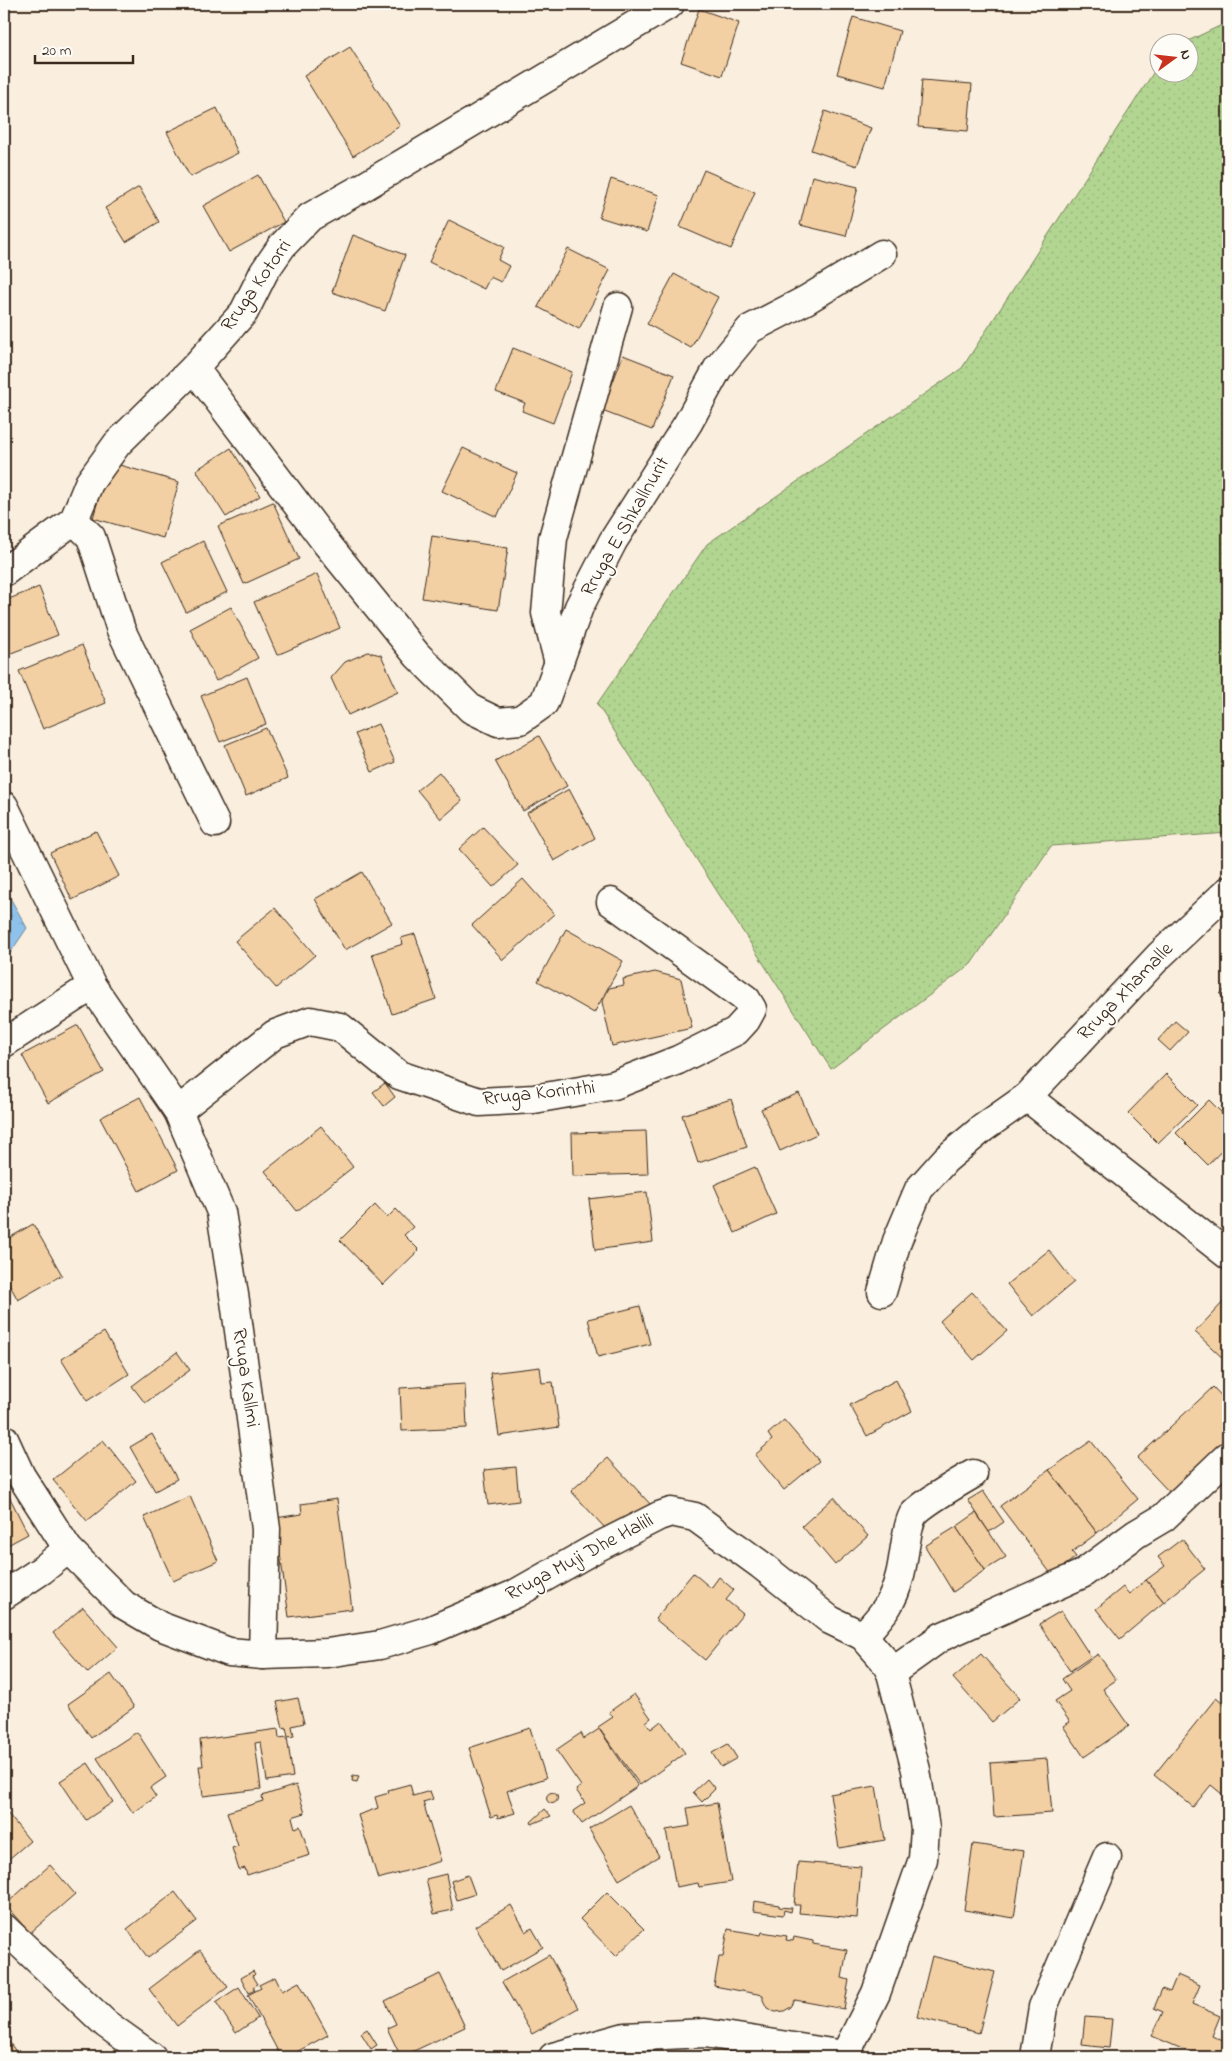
<svg xmlns="http://www.w3.org/2000/svg" width="1232" height="2061" font-family="'Indie Flower',sans-serif">
<style>
.grass{fill:url(#grass-dots);stroke:#768058}
.water{fill:url(#water-ripples);stroke:#6d8599}
.building{fill:#f3d0a4;stroke:#3b2a1e}
.lines{fill:none;stroke-linecap:round;stroke-linejoin:round}
.street-casing{stroke:#3b2a1e;stroke-width:31}
.street{stroke:#fdfcf7;stroke-width:28}
.labels{text-anchor:middle;dominant-baseline:central;stroke-width:4;stroke-linejoin:round;paint-order:stroke}
.street-label{font-size:20px;fill:#3b2a1e;stroke:#fdfcf7}
</style>
<defs>
<pattern id="grass-dots" width="8" height="8" patternUnits="userSpaceOnUse" patternTransform="scale(1.25)"><rect width="8" height="8" fill="#b2d691"/><path d="M2 2h.1M6 6h.1" fill="none" stroke="#9ab87d" stroke-width="1.8" stroke-linecap="round"/></pattern>
<pattern id="water-ripples" width="26" height="14" patternUnits="userSpaceOnUse" patternTransform="scale(1.25)"><rect width="26" height="14" fill="#8ec2eb"/><path d="M2 4q2-2 4 0t4 0M15 11q2-2 4 0t4 0" fill="none" stroke="#759ebe"/></pattern>
</defs>
<rect width="100%" height="100%" fill="#faefde"/>
<filter id="ink" filterUnits="userSpaceOnUse"><feTurbulence type="fractalNoise" baseFrequency=".02" numOctaves="2"/><feDisplacementMap in="SourceGraphic" scale="10" xChannelSelector="R" yChannelSelector="G"/><feConvolveMatrix kernelMatrix="1 2 1 2 8 2 1 2 1" color-interpolation-filters="sRGB"/></filter>
<g filter="url(#ink)">
<!-- grass -->
<path class="grass" d="M1228 22V833L1051 846 971 964 831 1069 597 704 707 544 962 368 1159 64 1160 72H1190V42H1186Z"/>
<!-- water -->
<path class="water" d="M4 887 27 928 4 962Z"/>
<!-- building -->
<g class="building">
<path d="M699 9 739 23 722 76 681 62Z"/>
<path d="M853 17 900 31 885 87 837 74Z"/>
<path d="M350 47 400 126 353 156 304 76Z"/>
<path d="M922 80 972 84 968 131 918 127Z"/>
<path d="M217 108 238 153 190 177 167 132Z"/>
<path d="M825 111 871 128 857 166 811 150Z"/>
<path d="M704 170 755 192 731 249 680 227Z"/>
<path d="M258 175 284 222 229 252 203 206Z"/>
<path d="M812 176 858 187 846 236 800 225Z"/>
<path d="M611 179 659 195 647 232 599 217Z"/>
<path d="M139 187 159 222 126 242 105 208Z"/>
<path d="M449 220 504 247 498 260 509 266 501 282 490 277 484 289 429 262Z"/>
<path d="M353 235 405 255 385 311 332 292Z"/>
<path d="M568 249 610 270 579 329 538 307Z"/>
<path d="M674 274 718 297 691 348 647 324Z"/>
<path d="M513 348 572 372 553 423 522 411 525 403 496 392Z"/>
<path d="M623 355 674 375 652 430 602 411Z"/>
<path d="M231 448 260 496 226 517 196 470Z"/>
<path d="M463 448 517 473 497 517 442 491Z"/>
<path d="M109 462 179 482 163 538 93 518Z"/>
<path d="M273 502 299 559 244 584 218 526Z"/>
<path d="M432 536 508 548 498 610 422 598Z"/>
<path d="M203 541 227 592 186 612 162 562Z"/>
<path d="M317 574 340 628 277 655 254 602Z"/>
<path d="M39 587 58 635 6 655 4 649V601Z"/>
<path d="M231 607 258 658 216 681 190 629Z"/>
<path d="M82 645 106 703 43 729 19 671Z"/>
<path d="M368 652 381 655 398 692 348 715 331 678 345 662Z"/>
<path d="M247 677 266 724 220 742 201 696Z"/>
<path d="M378 724 395 762 372 772 355 734Z"/>
<path d="M266 728 288 778 246 796 225 745Z"/>
<path d="M539 736 567 786 523 811 495 761Z"/>
<path d="M439 772 462 801 441 819 417 790Z"/>
<path d="M569 789 595 838 554 861 527 813Z"/>
<path d="M483 827 518 865 493 887 459 849Z"/>
<path d="M96 831 119 876 72 900 50 853Z"/>
<path d="M362 872 392 923 345 950 315 899Z"/>
<path d="M523 879 554 914 503 960 472 925Z"/>
<path d="M275 908 315 955 276 988 235 941Z"/>
<path d="M566 929 623 961 594 1013 538 981Z"/>
<path d="M415 934 436 999 392 1014 372 954 403 944 401 938Z"/>
<path d="M655 972 681 979 692 1028 612 1046 602 1002 609 988 624 985 623 979Z"/>
<path d="M1228 987V1004L1220 994Z"/>
<path d="M1175 1021 1188 1032 1170 1051 1158 1040Z"/>
<path d="M78 1025 104 1072 48 1103 22 1055Z"/>
<path d="M1166 1074 1197 1105 1158 1143 1128 1113Z"/>
<path d="M385 1083 395 1097 384 1106 373 1092Z"/>
<path d="M799 1093 817 1134 780 1151 761 1109Z"/>
<path d="M140 1097 178 1170 139 1191 100 1118Z"/>
<path d="M731 1099 747 1147 698 1163 682 1115Z"/>
<path d="M1209 1100 1222 1113 1226 1109 1228 1111V1144L1208 1165 1176 1133Z"/>
<path d="M321 1126 353 1167 297 1211 265 1171Z"/>
<path d="M646 1131 648 1174 573 1176 572 1133Z"/>
<path d="M755 1167 776 1214 735 1233 714 1185Z"/>
<path d="M647 1192 653 1242 595 1250 589 1199Z"/>
<path d="M375 1205 387 1218 396 1209 413 1227 404 1235 419 1250 383 1285 340 1240Z"/>
<path d="M33 1224 62 1275 18 1300 4 1275V1241Z"/>
<path d="M1049 1250 1074 1282 1033 1316 1007 1284Z"/>
<path d="M972 1292 1007 1331 974 1360 940 1321Z"/>
<path d="M1227 1298 1228 1299V1363L1195 1332Z"/>
<path d="M640 1306 650 1344 598 1357 588 1319Z"/>
<path d="M104 1332 129 1374 87 1401 61 1359Z"/>
<path d="M177 1352 190 1370 145 1403 132 1386Z"/>
<path d="M540 1367 542 1383 553 1382 559 1427 499 1436 490 1373Z"/>
<path d="M896 1380 912 1411 867 1436 850 1405Z"/>
<path d="M465 1384 467 1428 402 1431 400 1388Z"/>
<path d="M1213 1387 1228 1403V1442L1172 1495 1137 1458Z"/>
<path d="M784 1420 819 1461 784 1490 755 1455 772 1440 768 1434Z"/>
<path d="M152 1434 177 1479 155 1491 130 1447Z"/>
<path d="M103 1440 136 1481 87 1521 53 1480Z"/>
<path d="M1091 1441 1138 1499 1097 1533 1049 1470Z"/>
<path d="M608 1458 651 1505 615 1539 571 1491Z"/>
<path d="M516 1467 519 1501 488 1505 484 1470Z"/>
<path d="M1049 1470 1097 1533 1072 1552 1076 1557 1052 1575 1000 1506Z"/>
<path d="M5 1488 28 1534 4 1547V1489Z"/>
<path d="M983 1491 1004 1522 989 1532 968 1500Z"/>
<path d="M190 1496 218 1561 173 1581 144 1517Z"/>
<path d="M834 1497 868 1536 835 1565 802 1526Z"/>
<path d="M337 1499 352 1609 289 1617 275 1518 302 1514 301 1504Z"/>
<path d="M976 1513 1006 1557 985 1570 956 1527Z"/>
<path d="M956 1527 985 1570 953 1592 925 1546Z"/>
<path d="M1182 1539 1205 1569 1164 1602 1146 1580 1165 1566 1158 1557Z"/>
<path d="M693 1573 711 1588 719 1577 734 1590 726 1600 743 1614 705 1660 655 1619Z"/>
<path d="M1146 1580 1164 1602 1120 1639 1096 1609 1123 1587 1129 1594Z"/>
<path d="M83 1607 118 1647 88 1673 53 1633Z"/>
<path d="M1061 1611 1091 1657 1070 1671 1039 1624Z"/>
<path d="M981 1654 1020 1698 992 1722 953 1678Z"/>
<path d="M1098 1654 1116 1680 1103 1689 1129 1726 1084 1757 1063 1726 1070 1722 1055 1701 1070 1691 1062 1679Z"/>
<path d="M111 1674 134 1707 91 1738 68 1704Z"/>
<path d="M634 1694 651 1718 646 1722 651 1729 661 1721 685 1753 640 1785 598 1727 613 1717 609 1712Z"/>
<path d="M298 1698 304 1723 292 1726 294 1736 288 1737 286 1727 283 1728 277 1702Z"/>
<path d="M1216 1698 1228 1708V1799L1211 1785 1193 1807 1154 1775Z"/>
<path d="M530 1728 546 1778 507 1791 515 1813 498 1818 497 1815 491 1817 469 1748Z"/>
<path d="M278 1729 279 1738 287 1737 293 1777 267 1781 261 1742 255 1743 261 1789 203 1796 199 1766H203L200 1740Z"/>
<path d="M599 1729 638 1786 582 1824 573 1811 585 1803 576 1790 581 1786 556 1750 581 1733 584 1739Z"/>
<path d="M137 1732 166 1777 150 1788 156 1797 133 1813 97 1758Z"/>
<path d="M728 1744 737 1758 721 1767 712 1753Z"/>
<path d="M1047 1759 1052 1813 994 1817 990 1763Z"/>
<path d="M88 1763 113 1802 86 1820 60 1781Z"/>
<path d="M353 1775 359 1776 357 1782 352 1781Z"/>
<path d="M707 1779 715 1789 702 1802 693 1792Z"/>
<path d="M410 1784 413 1796 430 1791 433 1799 423 1802 441 1861 378 1879 358 1815 378 1808 375 1797 389 1793 388 1790Z"/>
<path d="M296 1785 305 1813 292 1817 295 1828 300 1826 310 1855 247 1875 245 1868 239 1870 232 1848 238 1846 227 1812 263 1801 262 1796Z"/>
<path d="M876 1786 885 1840 839 1848 830 1794Z"/>
<circle cx="552" cy="1798" r="5.5"/>
<path d="M717 1803 731 1882 699 1887 698 1883 676 1887 666 1830 690 1826 687 1808Z"/>
<path d="M629 1805 659 1856 619 1880 589 1829Z"/>
<path d="M4 1809 30 1841 4 1863Z"/>
<path d="M545 1809 551 1816 532 1824 531 1822Z"/>
<path d="M973 1844 1024 1851 1014 1918 964 1910Z"/>
<path d="M798 1862 861 1867 857 1918 799 1913 800 1905H794Z"/>
<path d="M50 1865 75 1894 30 1933 5 1905Z"/>
<path d="M446 1874 453 1910 434 1914 426 1879Z"/>
<path d="M468 1875 475 1894 457 1900 451 1881Z"/>
<path d="M175 1892 197 1921 148 1958 127 1929Z"/>
<path d="M607 1892 644 1929 616 1956 580 1919Z"/>
<path d="M754 1901 779 1905V1907L792 1908 791 1912 784 1910 783 1915 753 1911Z"/>
<path d="M511 1905 526 1932 532 1928 543 1947 501 1971 475 1926Z"/>
<path d="M728 1929 761 1935 762 1932 787 1936 786 1940 793 1941 794 1937 813 1941V1944L847 1950 842 1978 849 1980 844 2009 795 2000 791 2007 784 2011 775 2012 767 2008 763 2000V1995L714 1986 719 1957H723Z"/>
<path d="M200 1950 228 1987 177 2026 149 1989Z"/>
<path d="M549 1955 578 2008 532 2034 502 1982Z"/>
<path d="M932 1956 995 1972 979 2033 917 2017Z"/>
<path d="M253 1971 255 1974 253 1976 258 1984 253 1987 255 1990 249 1993 241 1978Z"/>
<path d="M440 1974 465 2027 401 2057 387 2028 396 2024 385 2001Z"/>
<path d="M1177 1975 1200 1985 1192 2004 1220 2016 1212 2036 1225 2042 1218 2057H1201L1152 2036 1163 2012 1154 2008 1162 1989 1170 1992Z"/>
<path d="M275 1977 282 1991 299 1982 328 2035 287 2057H281L248 1995 261 1988 259 1985Z"/>
<path d="M239 1987 258 2018 236 2033 216 2002Z"/>
<path d="M1085 2017 1112 2019 1109 2048 1082 2045Z"/>
<path d="M367 2029 377 2045 371 2049 361 2033Z"/>
<path d="M4 2035 20 2057H4Z"/>
</g>
<g class="lines">
<defs>
<g id="street">
<path d="M194 368 327 544 417 655 471 709 498 722 520 720 544 703 579 607 613 541 688 423 718 368 750 329 806 300 882 254"/>
<path d="M74 520 91 537 121 630 215 823"/>
<path d="M4 572 74 520 89 483 117 444 194 368 244 312 264 272 282 246 310 217 360 189 670 4"/>
<path d="M559 663 546 613 553 538 618 307"/>
<path d="M4 806 92 986 178 1111 221 1212 235 1301 266 1529 263 1655"/>
<path d="M4 1043 92 986"/>
<path d="M1027 1097 1228 1255"/>
<path d="M178 1111 275 1034 310 1021 340 1027 399 1075 479 1102 534 1099 614 1085 678 1060 736 1031 746 1020 752 1009 746 999 611 902"/>
<path d="M882 1292 897 1241 919 1189 946 1159 983 1128 1027 1097 1159 956 1228 891"/>
<path d="M4 1439 21 1476 68 1549 124 1605 160 1626 229 1652 263 1655 327 1653 380 1645 431 1630 515 1594 596 1548 659 1516 671 1512 695 1517 761 1565 830 1620 863 1636 884 1660 891 1673 916 1770 925 1828 923 1859 876 1993 844 2057"/>
<path d="M4 1595 42 1570 68 1549"/>
<path d="M863 1636C882 1615 893 1604 900 1575 904 1560 906 1528 913 1515 920 1505 961 1481 973 1474"/>
<path d="M891 1673 941 1637 1082 1574 1136 1534 1163 1518 1228 1456"/>
<path d="M4 1928 106 2024 152 2057"/>
<path d="M553 2057 625 2037 705 2033 844 2055"/>
<path d="M1035 2057 1043 2007 1107 1857"/>
</g>
</defs>
<!-- street casing -->
<use href="#street" class="street-casing"/>
<!-- street -->
<use href="#street" class="street"/>
</g>
</g>
<g class="labels">
<!-- street labels -->
<g class="street-label">
<text transform="translate(257 286) rotate(-55)">Rruga Kotorri</text>
<text transform="translate(626 527) rotate(-60)">Rruga E Shkallnurit</text>
<text transform="translate(1126 992) rotate(-46)">Rruga Xhamalle</text>
<text transform="translate(539 1094) rotate(-6)">Rruga Korinthi</text>
<text transform="translate(245 1378) rotate(82)">Rruga Kallmi</text>
<text transform="translate(580 1558) rotate(-28)">Rruga Muji Dhe Halili</text>
</g>
</g>
<!-- margin -->
<rect width="1232" height="2061" fill="none" stroke="#fdfcf7" stroke-width="20"/>
<rect x="10" y="10" width="1212" height="2041" fill="none" stroke="#3b2a1e" stroke-width="2" filter="url(#ink)"/>
<!-- north arrow -->
<g transform="translate(1174 58) rotate(75)"><circle r="24" fill="#fdfcf7" stroke="#afa8a0"/>
<path d="M0-4L9 19L0 12L-9 19Z" fill="#c8321e"/>
<text y="-8" font-size="14" font-weight="bold" text-anchor="middle" fill="#3b2a1e">N</text>
</g>
<!-- scale -->
<path d="M35 55v8h98v-8" fill="none" stroke="#3b2a1e" stroke-width="2.5"/>
<text x="42" y="55" font-size="15" fill="#3b2a1e" stroke="#fdfcf7" stroke-width="4" paint-order="stroke">20 m</text>
</svg>
